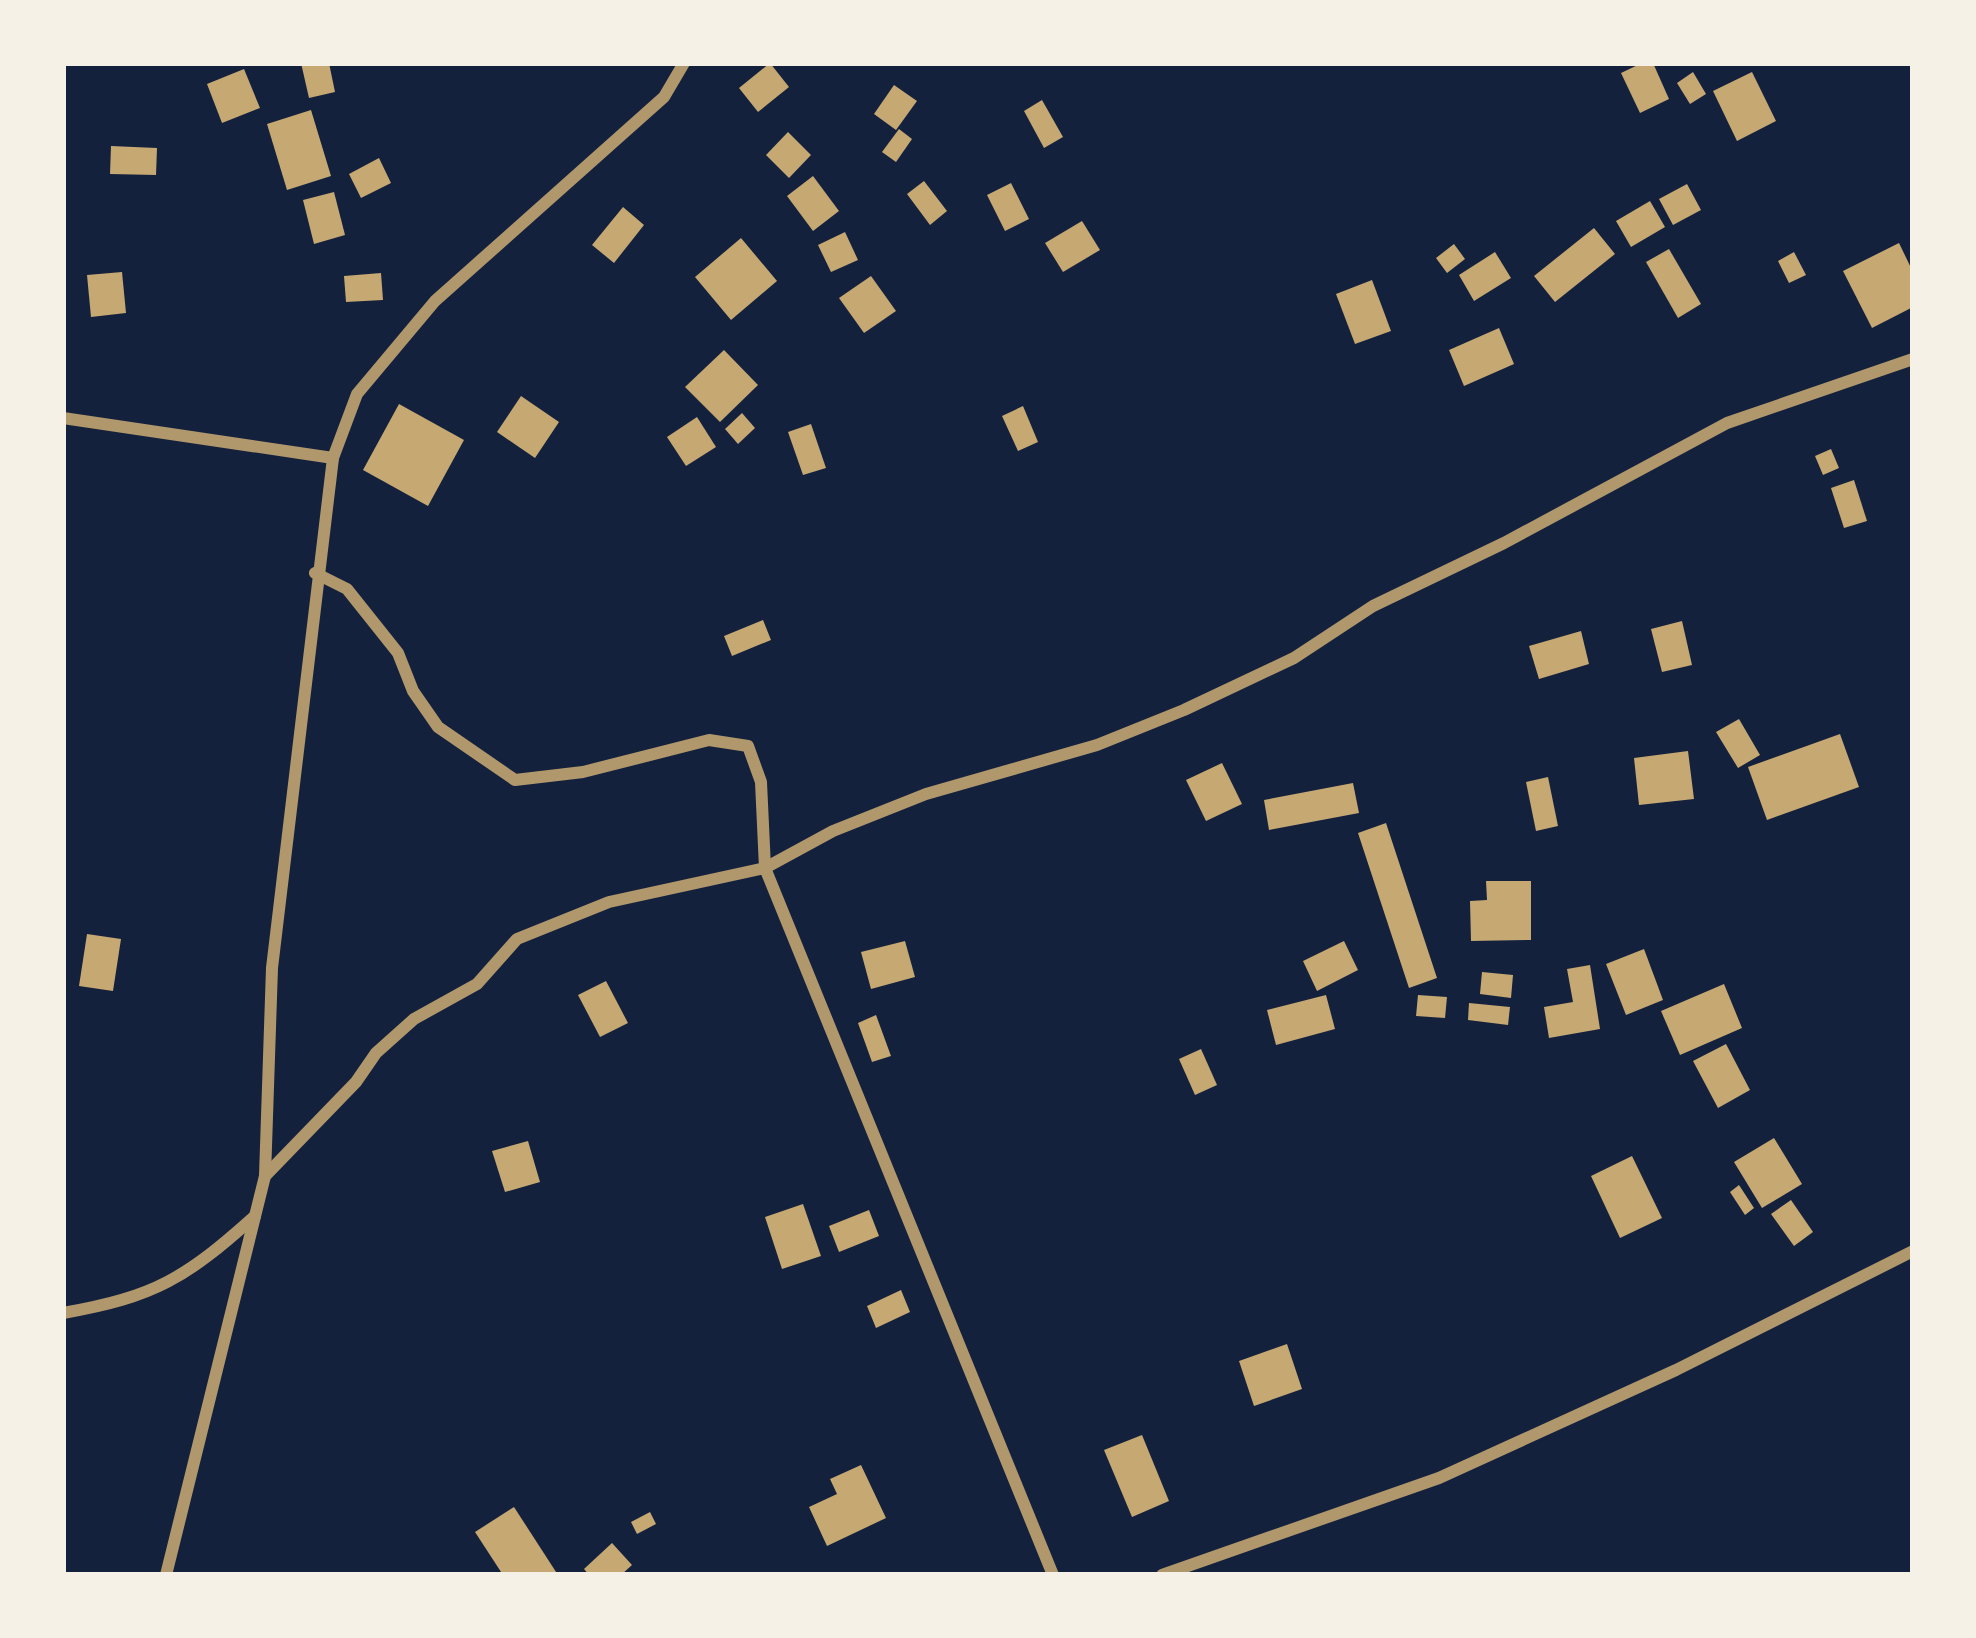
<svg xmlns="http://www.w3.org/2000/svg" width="1976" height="1638" font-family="Raleway,sans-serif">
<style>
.building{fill:#c6a872}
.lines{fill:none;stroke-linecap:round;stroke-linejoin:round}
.minor{stroke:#b1986c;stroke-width:12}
</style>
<rect width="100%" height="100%" fill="#14213d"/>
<!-- building -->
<g class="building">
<path d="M301 63H329L335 92 309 98Z"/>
<path d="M770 63 789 87 758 112 739 88Z"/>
<path d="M1642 63H1653L1669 99 1640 113 1621 73Z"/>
<path d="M244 69 260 108 222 123 207 84Z"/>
<path d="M1693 72 1706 94 1690 104 1677 83Z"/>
<path d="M1752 72 1776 121 1737 141 1713 91Z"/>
<path d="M894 85 917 101 896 130 874 114Z"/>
<path d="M1042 100 1063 137 1044 148 1024 111Z"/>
<path d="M311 110 331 176 287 190 267 124Z"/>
<path d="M899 129 912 139 896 162 882 152Z"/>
<path d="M788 132 811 155 789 178 766 155Z"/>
<path d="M111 146 157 148 156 175 110 174Z"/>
<path d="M379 158 391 183 361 198 349 174Z"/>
<path d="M813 176 839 211 813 231 787 196Z"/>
<path d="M924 181 947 211 930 225 907 194Z"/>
<path d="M1011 183 1029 219 1005 231 987 195Z"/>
<path d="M1687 184 1701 210 1673 225 1659 199Z"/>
<path d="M334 192 345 235 314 244 303 200Z"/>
<path d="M1650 201 1665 227 1631 247 1616 221Z"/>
<path d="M623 207 644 225 614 263 592 245Z"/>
<path d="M1082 221 1100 250 1063 272 1045 243Z"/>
<path d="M1594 228 1615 254 1555 302 1534 276Z"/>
<path d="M845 232 858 260 831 272 818 245Z"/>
<path d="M741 238 777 281 731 320 695 277Z"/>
<path d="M1899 243 1913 272V307L1872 328 1843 271Z"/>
<path d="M1454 244 1465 259 1447 273 1436 258Z"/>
<path d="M1669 249 1701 304 1678 318 1646 262Z"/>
<path d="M1495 252 1511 278 1474 301 1459 275Z"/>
<path d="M1794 252 1806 275 1789 283 1778 261Z"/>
<path d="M122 272 126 313 91 317 87 275Z"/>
<path d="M381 273 383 300 346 302 344 276Z"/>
<path d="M871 276 896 311 864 333 839 298Z"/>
<path d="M1372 280 1391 331 1355 344 1336 294Z"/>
<path d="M1499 328 1514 364 1464 386 1449 350Z"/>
<path d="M724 350 758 385 720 422 685 387Z"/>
<path d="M521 396 559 422 535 458 497 432Z"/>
<path d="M399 404 464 440 428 506 363 470Z"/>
<path d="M1023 406 1038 442 1018 451 1002 416Z"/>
<path d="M742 413 755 428 738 444 725 429Z"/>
<path d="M697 417 716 447 686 466 667 437Z"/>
<path d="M811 424 826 468 803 475 788 432Z"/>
<path d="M1831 449 1839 468 1823 475 1815 456Z"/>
<path d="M1854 480 1867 521 1844 528 1831 488Z"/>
<path d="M763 620 771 640 732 656 724 636Z"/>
<path d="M1682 621 1692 665 1662 672 1651 629Z"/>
<path d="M1581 631 1589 664 1539 679 1529 646Z"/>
<path d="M1739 719 1760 755 1738 768 1716 732Z"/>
<path d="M1840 734 1859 787 1767 820 1748 767Z"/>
<path d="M1688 751 1694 799 1639 805 1634 758Z"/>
<path d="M1222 763 1242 804 1206 821 1186 780Z"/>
<path d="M1548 777 1558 826 1536 831 1526 782Z"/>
<path d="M1353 783 1359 813 1269 830 1264 800Z"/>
<path d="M1386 823 1437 978 1409 988 1358 833Z"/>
<path d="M1486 881H1531V940L1471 941 1470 901 1487 900Z"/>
<path d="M87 934 121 939 113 991 79 986Z"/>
<path d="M905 941 915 977 871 989 861 952Z"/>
<path d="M1344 941 1358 970 1317 991 1303 961Z"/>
<path d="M1644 949 1663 1000 1626 1015 1606 964Z"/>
<path d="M1590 965 1600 1029 1549 1038 1544 1007 1573 1002 1567 969Z"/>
<path d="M1482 972 1513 975 1511 998 1480 994Z"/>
<path d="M606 981 628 1023 600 1037 578 995Z"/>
<path d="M1724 984 1742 1028 1680 1055 1661 1011Z"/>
<path d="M1326 995 1335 1029 1276 1045 1267 1010Z"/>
<path d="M1418 995 1447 997 1445 1018 1416 1016Z"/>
<path d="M1469 1003 1510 1007 1508 1025 1468 1020Z"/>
<path d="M876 1015 891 1056 872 1062 858 1023Z"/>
<path d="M1726 1044 1750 1090 1718 1108 1693 1061Z"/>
<path d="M1201 1049 1217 1085 1195 1095 1179 1059Z"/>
<path d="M1774 1138 1802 1184 1762 1208 1734 1162Z"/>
<path d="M528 1141 540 1182 505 1192 492 1151Z"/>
<path d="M1632 1156 1662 1218 1620 1238 1591 1176Z"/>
<path d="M1739 1185 1754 1208 1745 1215 1730 1192Z"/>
<path d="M1791 1200 1813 1232 1794 1246 1771 1214Z"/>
<path d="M803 1204 821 1256 782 1269 765 1217Z"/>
<path d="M869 1210 879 1236 839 1252 829 1226Z"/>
<path d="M901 1290 910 1312 876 1328 867 1306Z"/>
<path d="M1287 1344 1302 1389 1254 1406 1239 1361Z"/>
<path d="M1142 1435 1169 1501 1132 1517 1104 1450Z"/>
<path d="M861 1465 886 1518 827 1546 809 1507 837 1494 830 1479Z"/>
<path d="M514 1507 558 1575H503L475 1532Z"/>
<path d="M650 1512 656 1524 637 1534 631 1522Z"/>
<path d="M612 1543 632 1565 621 1575H589L584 1569Z"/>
</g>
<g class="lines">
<!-- minor -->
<g class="minor">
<path d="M63 418 333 458"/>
<path d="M315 573 347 589 398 653 413 691 438 727 515 780 583 772 709 740 748 746 761 782 765 868 1053 1575"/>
<path d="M265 1176 356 1082 376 1053 414 1019 477 984 517 939 609 902 765 868 833 831 926 794 1097 745 1184 710 1294 658 1373 606 1504 543 1727 423 1913 359"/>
<path d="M63 1313C155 1297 186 1278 255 1216"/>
<path d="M166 1575 265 1176 272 968 333 458 357 394 435 301 664 97 684 63"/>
<path d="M1162 1575 1439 1478 1676 1370 1913 1251"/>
</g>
</g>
<!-- border -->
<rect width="1976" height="1638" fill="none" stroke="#f6f1e7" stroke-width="132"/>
</svg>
